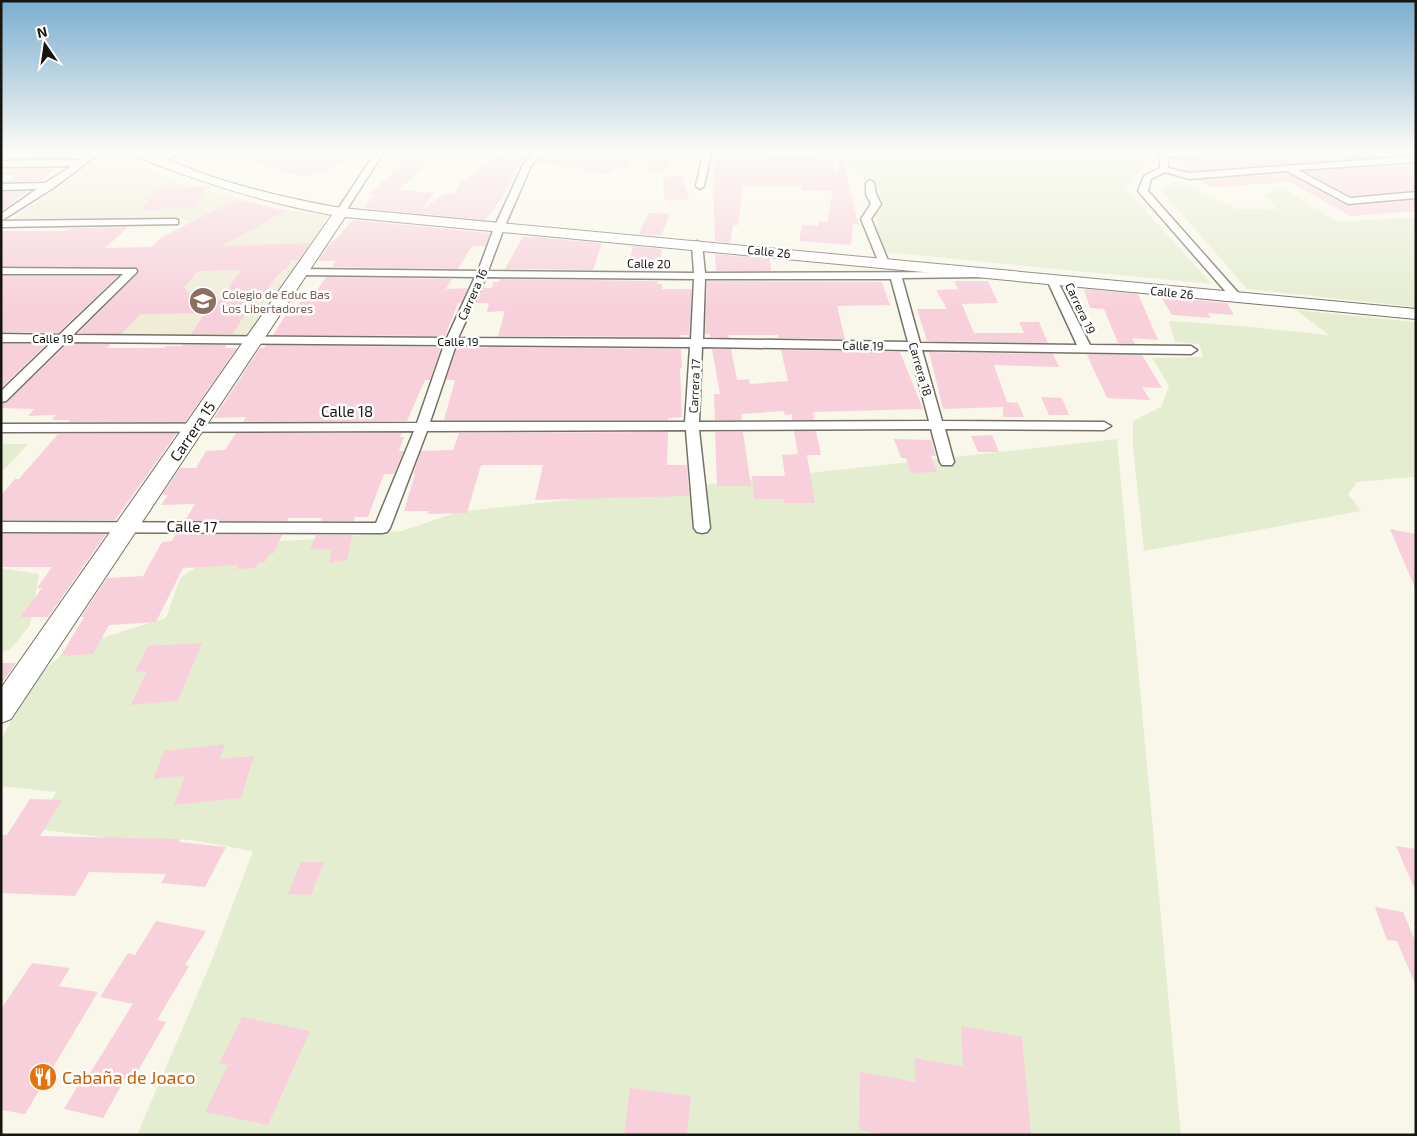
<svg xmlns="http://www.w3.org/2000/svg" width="1417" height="1136" font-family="'Exo 2',sans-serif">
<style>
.built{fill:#efecd8}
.green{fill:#e5edd0}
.building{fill:#f8d0dc}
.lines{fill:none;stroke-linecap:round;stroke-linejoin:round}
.street-casing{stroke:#747267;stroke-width:3}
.secondary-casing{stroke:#747267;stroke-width:2}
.street{fill:#fff;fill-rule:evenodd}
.secondary{fill:#fff;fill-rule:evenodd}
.labels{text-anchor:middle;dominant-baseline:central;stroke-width:5;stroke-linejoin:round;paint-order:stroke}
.far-street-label{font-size:12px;fill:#161611;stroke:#fff}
.far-education-label{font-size:12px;fill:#785e54;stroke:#fff;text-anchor:start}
.street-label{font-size:15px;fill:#161611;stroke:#fff}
.near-food-label{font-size:18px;fill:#c56008;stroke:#fff;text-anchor:start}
</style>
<rect width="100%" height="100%" fill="#f9f7ea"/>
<!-- built -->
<path class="built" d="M108 152 176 182 273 207 327 217 252 336 80 333 148 265 189 220 8 222Z"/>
<!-- green -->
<g class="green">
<path d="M759 150H1147L1151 155 1125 188 1212 284 873 251 878 233 873 189 848 165 831 156 796 155Z"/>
<path d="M1175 182 1239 209H1276L1266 195 1283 188 1338 222 1416 217V307L1247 289 1161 190Z"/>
<path d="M1296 310 1416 322V479L1412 477 1357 482 1348 494 1361 511 1144 551 1133 449V421L1161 407 1169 386 1152 358 1203 357 1199 344 1175 342 1169 321 1241 326 1329 335Z"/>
<path d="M1117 439 1181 1135H137L211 962 253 851 191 840 119 839 34 829 56 792 1 786V740L31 682 69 648 166 618 180 578 232 543 323 539 402 531 458 512Z"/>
<path d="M1 444H28L1 473Z"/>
<path d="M1 568 39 574 30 625 10 650 1 651Z"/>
</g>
<!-- building -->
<g class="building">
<path d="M37 150H80L70 158 25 159Z"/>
<path d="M231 150H373V151L305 178 230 153Z"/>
<path d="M506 150H534L525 160 521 159 505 194 485 220 363 208 375 195H370L412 151 439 152 398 190 434 193 421 210 444 194H454L461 182Z"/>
<path d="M547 150H633L627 170 615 168 607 174 537 162Z"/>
<path d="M652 150H680L663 172 648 170Z"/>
<path d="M841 150 858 224 853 223 851 245 799 241 802 225 818 226 819 221 827 222 833 191H801V186H743L738 225H733L730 243 715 241 713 181 715 153H773L774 157H830L836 175Z"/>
<path d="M1276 150H1391L1402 155 1189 171 1181 169 1190 168 1175 159Z"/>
<path d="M1416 164V190L1350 196 1305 171Z"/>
<path d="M57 168 39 181 7 182 16 175H3L12 169Z"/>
<path d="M1287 173 1347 206 1416 200V211L1350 216 1290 182 1211 187 1199 180Z"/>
<path d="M683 176 689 200H664L663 177Z"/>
<path d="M208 186 194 207 140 211 157 189Z"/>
<path d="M27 191 1 211V192Z"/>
<path d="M234 200 286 211 221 246 310 243 298 260H292L286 269H283L270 285 253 309H248L233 334H191L211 304 219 301 241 270 198 271 184 287 204 313 141 314 121 334 78 333 137 274 138 268 1 266V231H67L71 228 128 227 105 248 151 247 161 238Z"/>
<path d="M648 213 670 214 661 236 639 234Z"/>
<path d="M353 220 490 233 485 246H472L458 269 332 267 336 261H318L331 242H333Z"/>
<path d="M523 236 602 243 593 270 505 269Z"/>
<path d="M633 246 662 249 659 271 627 270Z"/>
<path d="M715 254 770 259 771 271H716Z"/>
<path d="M1 276H118L58 333 1 332Z"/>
<path d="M326 277 452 279 446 289 468 288 461 303H458L445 336 273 335 285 316H290L300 302 310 301Z"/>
<path d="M500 279 658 281 657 284H662V289H692L689 335H680L681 337 498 336 505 311 487 312 489 303H476L483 288H492L493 282H499Z"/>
<path d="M707 281 882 282 890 305 837 306 845 339 778 338V335H728L729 338 710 337V334H705Z"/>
<path d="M954 281H988L998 303 962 304 974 333H1024L1019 322H1039L1048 343 927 341 917 309H947L936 290 958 289Z"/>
<path d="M1084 289 1138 294 1158 340 1132 338 1135 344 1118 343 1104 309 1090 308Z"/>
<path d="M1161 297 1227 303 1234 315 1208 313 1211 318 1172 315Z"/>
<path d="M1 344H47L1 388Z"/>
<path d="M67 344H110L107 348H164L166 346H182L183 345H226L225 348H237L185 422H68L70 420H52L56 415 28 416 34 409 1 408V404L7 402Z"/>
<path d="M266 345 441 347 430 380H425L407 421 243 422 246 417 214 418 260 348H264Z"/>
<path d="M494 347 681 349 682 368H680L682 417 668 418V420H444L455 380H446L457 348Z"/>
<path d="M712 349H731L737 380 749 379 750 384 788 381 781 350 900 352 923 409 813 412 814 420H792V414L785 415 784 411 741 414 742 420H715L714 394H720Z"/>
<path d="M929 352 1053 354 1059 367 994 365 1007 402 1018 403 1024 417H1003V407L943 409Z"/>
<path d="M1091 354 1142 355 1162 388 1142 387 1150 400 1107 398 1087 355Z"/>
<path d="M1041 397 1062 398 1069 415H1049Z"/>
<path d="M794 431H816L821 455H807L815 503H784L783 499H754L752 476H785L782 455 798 454Z"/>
<path d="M668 432 667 465H687L689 496 535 500 543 465H481L467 513 428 514 429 511H404L415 474H413L421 451 453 450 459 433Z"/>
<path d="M715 432H743L751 486H717Z"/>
<path d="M177 433 115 520H1V495L15 479H19L58 434Z"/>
<path d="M236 433H402L400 437H404L399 451H404L394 474H384L368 517H355L354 521H321L322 518H288L287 521H185L195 504 161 505 168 495H162L180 468H196L206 451 225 450Z"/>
<path d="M992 435 999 452H978L971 436Z"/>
<path d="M894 439 931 440 936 456H931L937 472 911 473 906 458H901Z"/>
<path d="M1390 529 1416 534V590Z"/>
<path d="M1 534H106L48 617H20L42 588H37L52 567H1Z"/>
<path d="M176 534 282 535 274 553 269 554 265 562 258 563 256 568 236 569 238 565 183 568 156 622 109 625 93 654 61 656 84 617H81L107 578 143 576 162 542 172 541Z"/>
<path d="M316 535H352L347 560 329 563 332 549 310 550Z"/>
<path d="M202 643 178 701 131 705 147 671 135 672 148 646Z"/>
<path d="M1 663H16L1 684Z"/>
<path d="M225 744 220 759 254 756 241 798 174 805 185 776 153 779 164 751Z"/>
<path d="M30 799 62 800 40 836 180 839 179 842 226 847 205 887 161 883 166 874 89 872 75 896 1 893V835H7Z"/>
<path d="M1396 846 1416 849V892Z"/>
<path d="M301 862H324L311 895 288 894Z"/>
<path d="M1375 907 1403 912 1416 943V986L1397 941 1387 940Z"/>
<path d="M156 921 206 931 185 965 189 966 157 1020 166 1022 132 1081 125 1079 103 1118 64 1109 83 1077 87 1078 133 1004 100 997 128 953 135 955Z"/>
<path d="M32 963 70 968 59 986 98 992 25 1114 1 1110V1009Z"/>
<path d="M242 1017 310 1031 268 1125 205 1112 228 1065 219 1064Z"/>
<path d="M961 1026 1022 1037 1031 1135H885L859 1130 860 1072 915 1082V1058L963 1067Z"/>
<path d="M630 1088 691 1096 687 1135H624Z"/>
</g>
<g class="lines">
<defs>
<g id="street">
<path d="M95 150H104L53 188 1 221V214L37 189 1 190V184L45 183 72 166 1 167V161L79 160Z"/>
<path d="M180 150H192L161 162 154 160Z"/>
<path d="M377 150H385L344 214H338L336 212Z"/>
<path d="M536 150H545L531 166 504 228 488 271 694 273 692 244 697 241 702 244 705 273 978 272 982 273 983 275 982 277 902 278 920 343 1077 345 1047 280 1052 277 1057 280 1090 345 1191 346 1197 350 1191 354 922 350 942 421 1104 422 1111 426 1104 430 945 429 954 462 952 465H942L940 462 931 429 699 430 710 528 707 532 702 533 697 532 694 528 686 430 427 431 390 528 387 532 382 533 1 532V522L376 523 414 431 1 432V424L417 423 444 345 66 342 6 401 1 402V391L52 342H1V334L59 335 123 274H1V268L136 269 137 271 136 273 73 335 447 338 475 277 300 275 295 272 300 269 478 271 494 228 523 165ZM486 277 694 279 691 339 458 338ZM705 279H891L908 342 703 339ZM456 345 690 347 685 422H430ZM702 347 910 350 929 421 699 422Z"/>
<path d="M704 150H712L704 186 700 189 696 186Z"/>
<path d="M1155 150H1164L1166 152 1238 150 1234 152 1168 157V168L1189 173 1416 156V162L1298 170 1350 198 1416 192V198L1348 204 1287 171 1189 179 1165 172 1151 179 1148 191 1241 296 1243 298 1237 301 1233 300 1138 191 1144 176 1160 168V156Z"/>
<path d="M870 180 874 183 876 194 881 204 871 219 889 263 884 266 879 263 861 219 871 204 866 194V183Z"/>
<path d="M175 219 178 220V224L1 227V221Z"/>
</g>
<path id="secondary" d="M125 150C155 150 184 168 213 177 255 191 297 200 341 208L1416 309V319L345 217 11 719 1 723V688L332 215C260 202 194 180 127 153Z"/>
</defs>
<!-- street casing -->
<use href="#street" class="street-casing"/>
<!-- secondary casing -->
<use href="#secondary" class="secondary-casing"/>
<!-- street -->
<use href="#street" class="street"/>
<!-- secondary -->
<use href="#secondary" class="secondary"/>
</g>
<!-- sky -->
<linearGradient id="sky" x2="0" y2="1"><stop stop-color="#7baecf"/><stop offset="0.49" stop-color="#fcfbf6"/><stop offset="1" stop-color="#fcfbf6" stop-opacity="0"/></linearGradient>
<rect width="1417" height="309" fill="url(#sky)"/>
<!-- icons -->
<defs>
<symbol id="school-disc" viewBox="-11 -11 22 22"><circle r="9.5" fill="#8d6e63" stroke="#fff"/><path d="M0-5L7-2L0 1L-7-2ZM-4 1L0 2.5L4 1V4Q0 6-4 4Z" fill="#fff"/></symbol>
<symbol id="restaurant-disc" viewBox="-11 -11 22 22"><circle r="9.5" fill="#e8710a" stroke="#fff"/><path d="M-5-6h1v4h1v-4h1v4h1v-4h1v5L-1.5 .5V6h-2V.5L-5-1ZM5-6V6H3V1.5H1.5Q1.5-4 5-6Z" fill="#fff"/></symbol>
</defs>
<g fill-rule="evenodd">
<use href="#school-disc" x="187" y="285" width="32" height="32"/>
<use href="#restaurant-disc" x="27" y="1061" width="32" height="32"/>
</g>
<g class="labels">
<!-- far-street labels -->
<g class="far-street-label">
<text transform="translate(769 251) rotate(6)">Calle 26</text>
<text transform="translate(649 263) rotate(1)">Calle 20</text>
<text transform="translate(1172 292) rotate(6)">Calle 26</text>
<text transform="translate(472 294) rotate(-66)">Carrera 16</text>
<text transform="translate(1081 308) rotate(65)">Carrera 19</text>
<text x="53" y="338">Calle 19</text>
<text x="458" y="341">Calle 19</text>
<text transform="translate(863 345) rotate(1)">Calle 19</text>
<text transform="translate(921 369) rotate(74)">Carrera 18</text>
<text transform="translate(694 386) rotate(-87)">Carrera 17</text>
</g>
<!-- far-education labels -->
<g class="far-education-label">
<text x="222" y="294">Colegio de Educ Bas<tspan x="222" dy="14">Los Libertadores</tspan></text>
</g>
<!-- street labels -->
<g class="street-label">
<text x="347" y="411">Calle 18</text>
<text transform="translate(192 431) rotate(-56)">Carrera 15</text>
<text transform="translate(192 526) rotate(1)">Calle 17</text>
</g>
<!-- near-food labels -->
<g class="near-food-label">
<text x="62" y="1077">Cabaña de Joaco</text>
</g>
</g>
<!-- border -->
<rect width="1417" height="1136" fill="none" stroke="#161611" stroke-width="5"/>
<!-- north arrow -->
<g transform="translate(45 45) rotate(347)" stroke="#ffffff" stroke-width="4" paint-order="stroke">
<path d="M0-4L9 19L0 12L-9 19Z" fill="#161611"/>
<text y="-8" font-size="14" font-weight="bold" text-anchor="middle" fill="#161611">N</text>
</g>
</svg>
